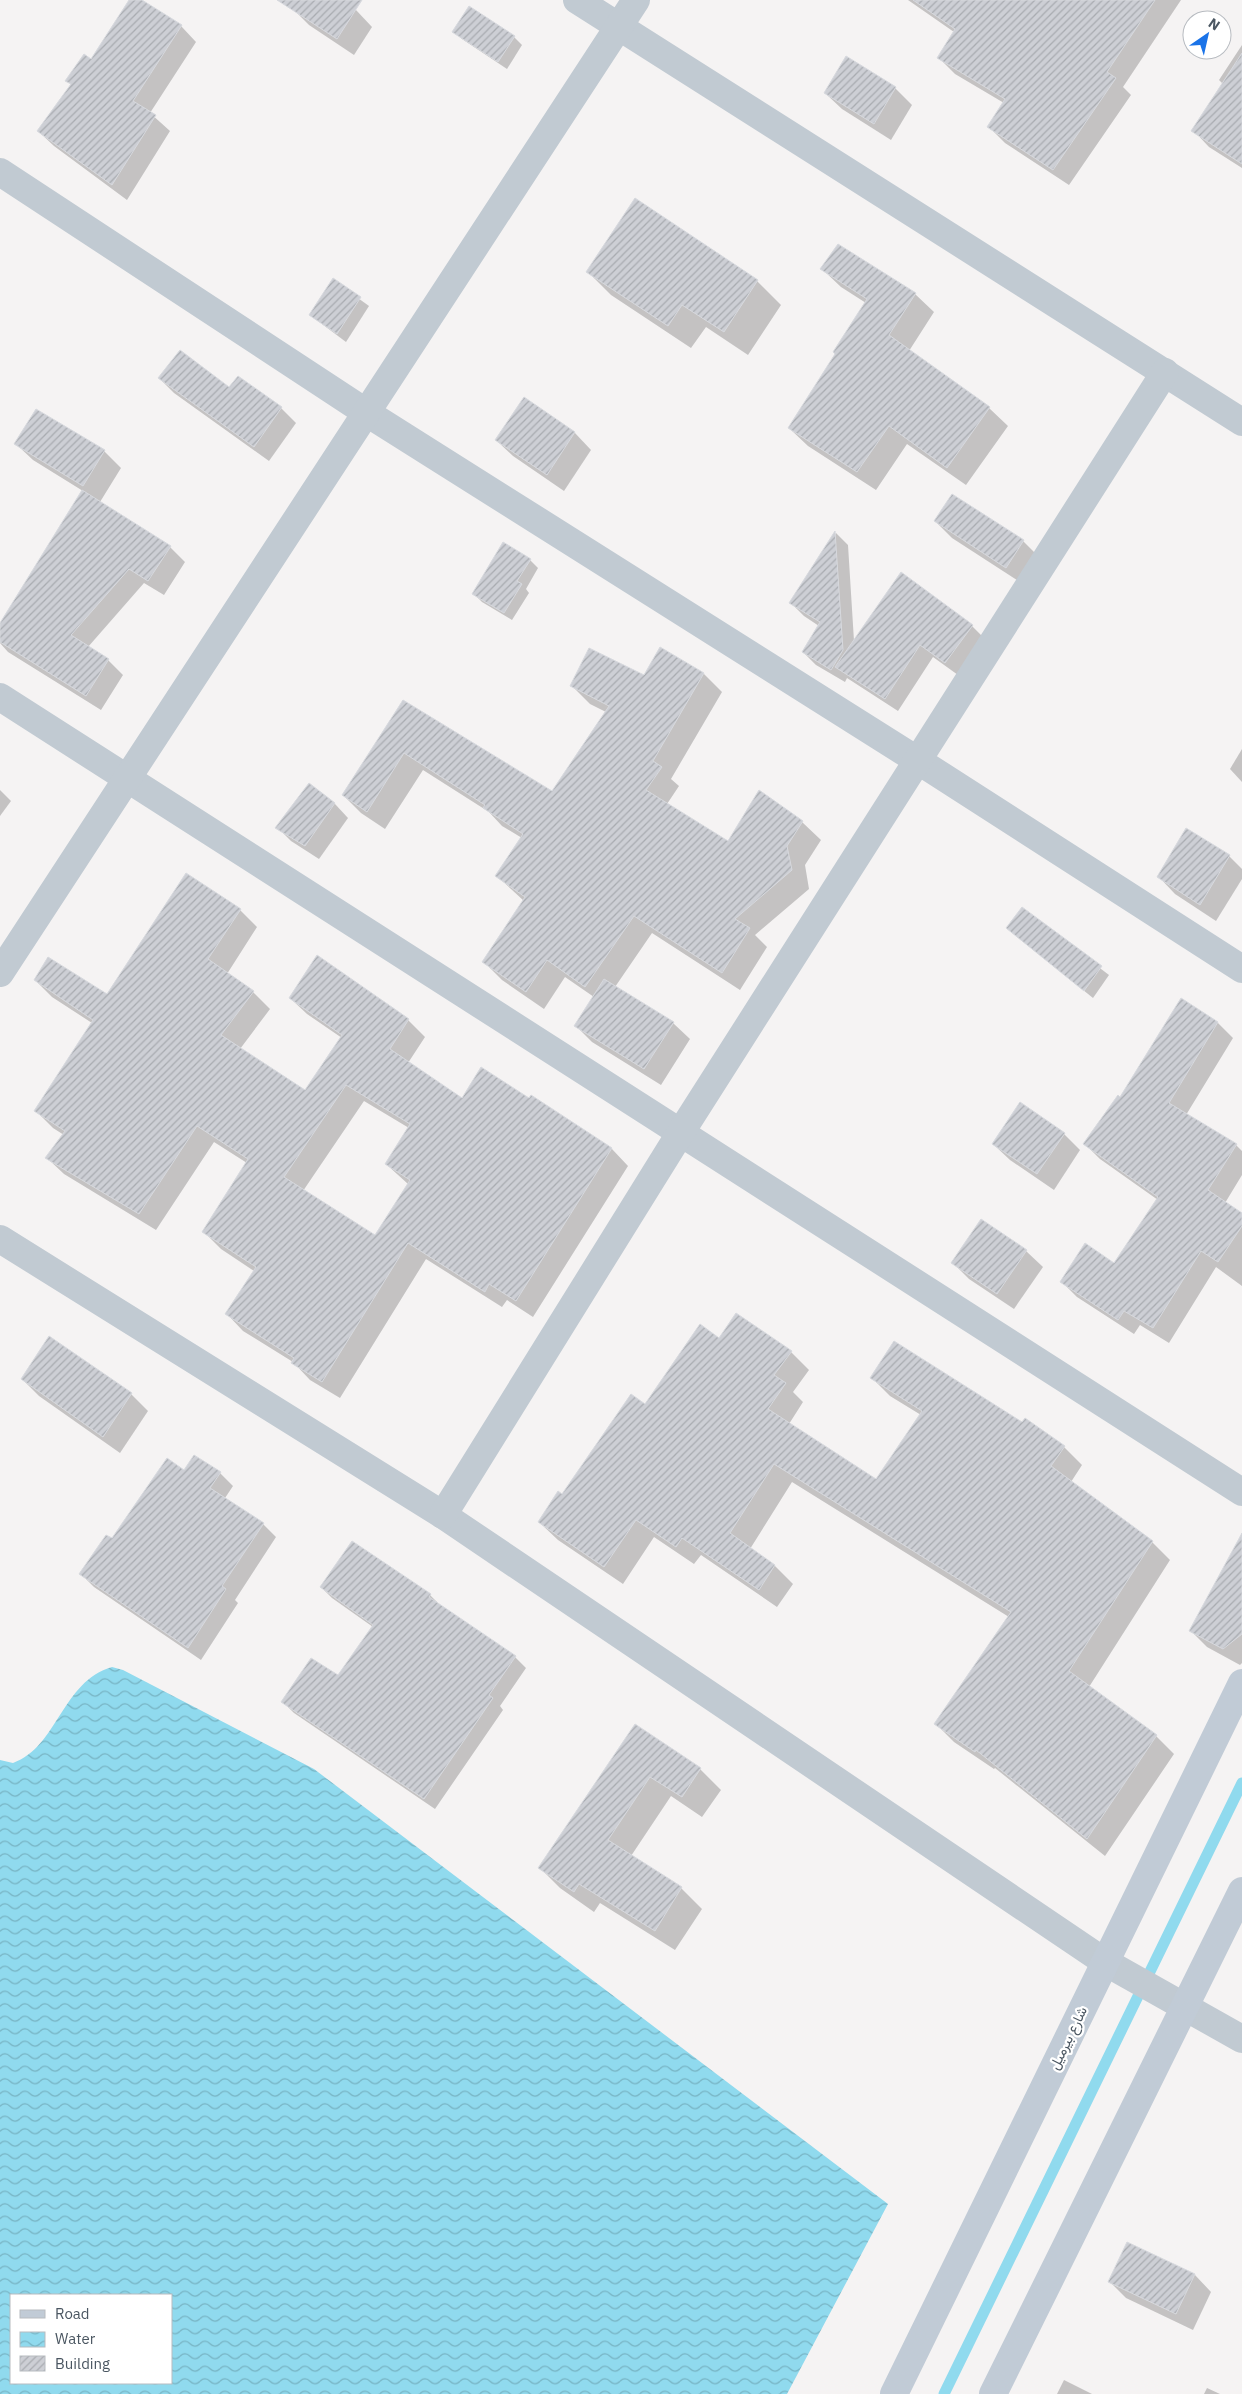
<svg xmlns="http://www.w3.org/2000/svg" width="1242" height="2394" font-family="'IBM Plex Sans',Vazirmatn,sans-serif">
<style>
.water{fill:url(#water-waves);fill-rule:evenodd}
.shadow{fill:#0003;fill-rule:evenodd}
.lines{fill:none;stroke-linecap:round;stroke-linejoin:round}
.stream{stroke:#90daee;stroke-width:11}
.building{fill:url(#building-hatch);stroke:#d7d9de;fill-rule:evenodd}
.street{stroke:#c1cad2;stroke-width:28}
.secondary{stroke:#c1cbd6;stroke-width:28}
.labels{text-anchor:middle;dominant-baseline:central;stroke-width:4.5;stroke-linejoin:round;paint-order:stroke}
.street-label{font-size:14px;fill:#4a5661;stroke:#fff}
</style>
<defs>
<pattern id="water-waves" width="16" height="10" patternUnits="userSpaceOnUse" patternTransform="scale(1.25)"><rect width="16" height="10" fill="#90daee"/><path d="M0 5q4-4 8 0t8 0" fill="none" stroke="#78b4c4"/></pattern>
<pattern id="building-hatch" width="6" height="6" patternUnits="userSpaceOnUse" patternTransform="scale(1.25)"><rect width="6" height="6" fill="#cdcfd5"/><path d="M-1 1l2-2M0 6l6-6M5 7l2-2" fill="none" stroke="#a8abb0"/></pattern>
</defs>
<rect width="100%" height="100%" fill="#f5f3f3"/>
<!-- water -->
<path class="water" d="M112 1667 123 1670 314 1769 888 2204 787 2394H0V1760L13 1763C58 1747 62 1681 112 1667ZM11 2295H171V2383H11Z"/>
<!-- shadow -->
<g class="shadow">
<path d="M131 0H140L181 26 196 42 150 113 170 131 127 200 54 146 38 131 72 85 67 81 92 61Z"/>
<path d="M298 0H340L356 10 372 27 354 55 309 25 292 8Z"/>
<path d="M908 0H1181L1123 87 1131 95 1069 185 1005 143 989 127 1004 103 955 74 939 58 954 32Z"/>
<path d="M454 31 514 37 522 45 507 69 462 39Z"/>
<path d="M1242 45V168L1209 147 1193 130 1223 84 1219 80Z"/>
<path d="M847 58 895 88 912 105 891 140 842 109 825 93Z"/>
<path d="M635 200 757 281 781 305 748 355 706 327 691 348 611 295 588 272Z"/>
<path d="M822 269 915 294 934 312 909 351 989 408 1008 426 966 485 907 444 876 490 808 446 789 428 837 354 866 303 841 287Z"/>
<path d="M333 280 369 306 346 342 310 315Z"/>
<path d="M159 378 230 389 281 408 296 423 269 461 174 393Z"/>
<path d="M524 399 575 433 591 450 564 491 513 456 496 440Z"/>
<path d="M36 411 104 451 121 468 100 502 170 547 185 562 164 595 144 583 88 647 108 660 123 675 101 710 8 652 0 643V625L83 491 33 460 16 444Z"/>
<path d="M952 495 1023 541 1040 558 1023 584 952 538 935 521Z"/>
<path d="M836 533 848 545 854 641 901 574 972 626 985 639 958 675 933 657 898 711 847 678 845 682 816 665 803 652 819 626 804 616 790 602Z"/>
<path d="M530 560 538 568 526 589 529 593 512 620 482 602 474 594Z"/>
<path d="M661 649 704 674 722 692 671 779 679 786 667 804 728 842 759 791 802 822 821 840 805 865 809 889 755 935 767 947 740 990 652 933 615 987 673 1023 690 1039 661 1085 592 1042 576 1026 594 997 565 977 544 1009 502 980 484 962 524 901 497 876 522 838 502 826 489 812 423 770 385 829 361 813 343 795 403 702 552 793 606 712 590 704 572 686 644 677Z"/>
<path d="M1242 749V782L1230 769Z"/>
<path d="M309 785 335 804 348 818 319 859 291 841 277 827Z"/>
<path d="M0 790 11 801 0 816Z"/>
<path d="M1187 830 1229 856 1242 869V879L1216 921 1175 894 1159 877Z"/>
<path d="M1022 909 1109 975 1093 998 1016 936Z"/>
<path d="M240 910 257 927 227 974 253 992 270 1009 240 1049 306 1092 342 1038 307 1014 290 998 408 1020 425 1037 408 1063 463 1099 529 1100 531 1096 612 1149 628 1166 533 1317 507 1300 502 1307 426 1259 340 1398 310 1380 293 1362 243 1331 227 1314 254 1271 221 1249 204 1232 247 1163 214 1142 156 1230 64 1174 47 1158 64 1135 53 1128 36 1111 92 1023 52 997 35 980 108 996ZM364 1101 409 1128 386 1164 408 1184 375 1237 303 1191Z"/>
<path d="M1181 1000 1218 1023 1233 1038 1186 1115 1236 1145 1242 1151V1175L1225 1203 1242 1215V1286L1216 1267 1169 1343 1140 1325 1134 1334 1077 1297 1062 1282 1114 1264 1158 1200 1100 1159 1085 1144 1120 1098Z"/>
<path d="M1064 1134 1080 1150 1054 1190 1010 1160 993 1144Z"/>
<path d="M1026 1251 1043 1267 1014 1309 969 1279 952 1262Z"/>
<path d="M50 1338 131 1394 148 1411 120 1453 39 1396 22 1379Z"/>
<path d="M719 1340 791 1352 809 1370 793 1392 803 1402 789 1424 876 1481 921 1415 890 1396 872 1378 1023 1424 1064 1447 1082 1465 1071 1482 1152 1542 1170 1560 1089 1687 1156 1736 1174 1754 1105 1856 995 1768 994 1769 954 1742 936 1724 1009 1617 792 1482 750 1549 775 1566 793 1584 777 1607 701 1555 694 1564 654 1537 623 1584 558 1540 539 1522 645 1406Z"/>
<path d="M220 1473 233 1486 225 1498 263 1524 276 1537 235 1600 238 1603 201 1660 94 1587 81 1574 112 1540Z"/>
<path d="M353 1543 430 1595 441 1606 515 1657 526 1668 500 1706 503 1710 435 1809 294 1713 283 1702 338 1677 373 1627 332 1598 321 1587Z"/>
<path d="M1242 1569V1663L1240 1665 1207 1647 1191 1631Z"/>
<path d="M635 1726 700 1769 721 1790 702 1817 671 1796 631 1856 681 1888 702 1909 675 1950 600 1903 594 1912 560 1888 540 1868Z"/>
<path d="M1128 2244 1195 2275 1211 2292 1193 2330 1126 2298 1110 2282Z"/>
<path d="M1064 2380 1092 2394H1057Z"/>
<path d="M1207 2388 1220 2394H1204Z"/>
</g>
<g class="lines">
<!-- stream -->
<path class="stream" d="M944 2394 1242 1783"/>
</g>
<!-- building -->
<g class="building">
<path d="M129 0H142L182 25 133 101 156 115 112 185 37 131 71 84 65 81 84 54 91 59Z"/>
<path d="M277 0H362L337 39Z"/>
<path d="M913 0H1155L1107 72 1116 78 1053 170 987 127 1005 99 937 58 955 29Z"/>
<path d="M469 6 515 36 498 62 452 32Z"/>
<path d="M1242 53V164L1191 131Z"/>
<path d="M846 56 896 87 874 124 824 93Z"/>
<path d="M635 198 758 280 724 332 682 305 668 326 586 272Z"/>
<path d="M838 244 916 293 889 335 990 407 947 468 889 426 857 472 788 428 835 354 833 352 867 299 820 269Z"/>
<path d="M333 278 361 297 337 334 309 315Z"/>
<path d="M180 350 229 387 238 376 282 407 254 447 158 378Z"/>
<path d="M524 397 575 432 547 475 495 440Z"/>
<path d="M36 409 105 450 83 486 14 444Z"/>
<path d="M82 490 171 546 148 581 129 569 71 635 109 659 86 696 0 642V623Z"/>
<path d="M952 494 1024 540 1006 568 934 521Z"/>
<path d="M835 531 843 650 831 670 802 652 820 622 789 603Z"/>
<path d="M503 542 531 559 517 581 522 584 504 613 472 594Z"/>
<path d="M901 572 973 625 945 663 920 645 885 699 835 667Z"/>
<path d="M660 647 704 673 653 761 662 767 646 790 728 841 759 790 803 821 787 846 792 870 735 919 750 928 722 973 634 916 585 987 547 960 526 992 482 962 525 897 495 876 523 834 483 808 485 805 404 753 367 812 342 795 403 700 552 791 609 706 570 686 589 648 644 675Z"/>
<path d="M309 783 335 803 305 846 275 828Z"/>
<path d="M1186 828 1230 855 1200 905 1157 877Z"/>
<path d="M186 873 241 909 208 959 254 991 221 1035 305 1090 342 1035 289 998 317 955 409 1019 390 1049 462 1098 481 1067 529 1098 531 1095 612 1148 516 1301 489 1284 485 1292 408 1243 322 1382 291 1363 294 1358 225 1314 256 1267 202 1232 248 1159 197 1126 139 1214 45 1158 65 1131 34 1111 93 1020 34 980 48 957 107 994ZM346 1085 410 1124 385 1164 410 1180 375 1235 284 1177Z"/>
<path d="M1022 907 1102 966 1084 991 1006 928Z"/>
<path d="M604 979 674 1022 644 1069 574 1026Z"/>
<path d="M1181 998 1218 1022 1169 1103 1237 1144 1208 1190 1242 1213V1226L1218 1262 1201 1251 1153 1328 1124 1311 1118 1320 1060 1282 1085 1243 1114 1263 1158 1197 1083 1144 1118 1095 1120 1097Z"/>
<path d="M1020 1102 1065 1133 1037 1174 992 1144Z"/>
<path d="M981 1219 1027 1250 997 1294 951 1263Z"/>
<path d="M736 1313 792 1351 774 1375 786 1383 768 1409 876 1479 922 1411 870 1378 894 1341 1022 1422 1025 1418 1065 1446 1051 1466 1153 1541 1069 1671 1157 1735 1087 1839 976 1750 975 1752 934 1724 1011 1612 774 1464 730 1533 775 1565 759 1590 682 1538 676 1547 636 1520 604 1567 538 1522 558 1491 562 1494 631 1394 645 1404 700 1324 719 1338Z"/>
<path d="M49 1336 132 1393 103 1437 21 1379Z"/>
<path d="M194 1455 221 1472 210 1488 264 1523 222 1586 226 1589 188 1648 79 1574 106 1535 112 1538 167 1458 184 1470Z"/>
<path d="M1242 1533V1634L1223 1649 1189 1631Z"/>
<path d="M352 1541 431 1594 429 1597 516 1656 489 1695 493 1698 424 1799 281 1702 311 1658 338 1675 373 1625 320 1587Z"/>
<path d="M635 1724 701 1768 682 1797 650 1777 608 1840 682 1887 655 1931 579 1884 574 1892 538 1868Z"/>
<path d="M1127 2242 1195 2274 1176 2314 1108 2282Z"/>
</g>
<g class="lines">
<!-- street -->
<g class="street">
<path d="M577 0 1242 422"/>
<path d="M0 172 367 413 917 760 1242 969"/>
<path d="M0 697 1242 1492"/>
<path d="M0 973 636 0"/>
<path d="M0 1239 443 1515 1105 1962 1242 2039"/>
<path d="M443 1515 681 1132 1165 372"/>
</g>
<!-- secondary -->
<g class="secondary">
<path d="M894 2394 1242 1683"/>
<path d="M993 2394 1242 1891"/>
</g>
</g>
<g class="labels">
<!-- street labels -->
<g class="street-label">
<text transform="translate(1068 2038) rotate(-64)">شارع بيرميل</text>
</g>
</g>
<!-- legend -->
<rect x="10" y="2294" width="162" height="90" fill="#ffffff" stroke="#b7bbc0"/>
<rect x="20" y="2310" width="25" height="8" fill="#c1cbd6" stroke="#b7bbc0"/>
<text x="55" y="2319" font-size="15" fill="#4a5661">Road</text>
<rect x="20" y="2332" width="25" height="15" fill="url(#water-waves)" stroke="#b7bbc0"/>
<text x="55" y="2344" font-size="15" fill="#4a5661">Water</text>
<rect x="20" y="2356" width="25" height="15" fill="url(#building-hatch)" stroke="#b7bbc0"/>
<text x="55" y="2369" font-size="15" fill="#4a5661">Building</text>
<!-- north arrow -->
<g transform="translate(1207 35) rotate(34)"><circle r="24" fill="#ffffff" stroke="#b7bbc0"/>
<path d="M0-4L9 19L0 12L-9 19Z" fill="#1a73e8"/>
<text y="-8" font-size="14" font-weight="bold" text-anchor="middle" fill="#4a5661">N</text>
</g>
</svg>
